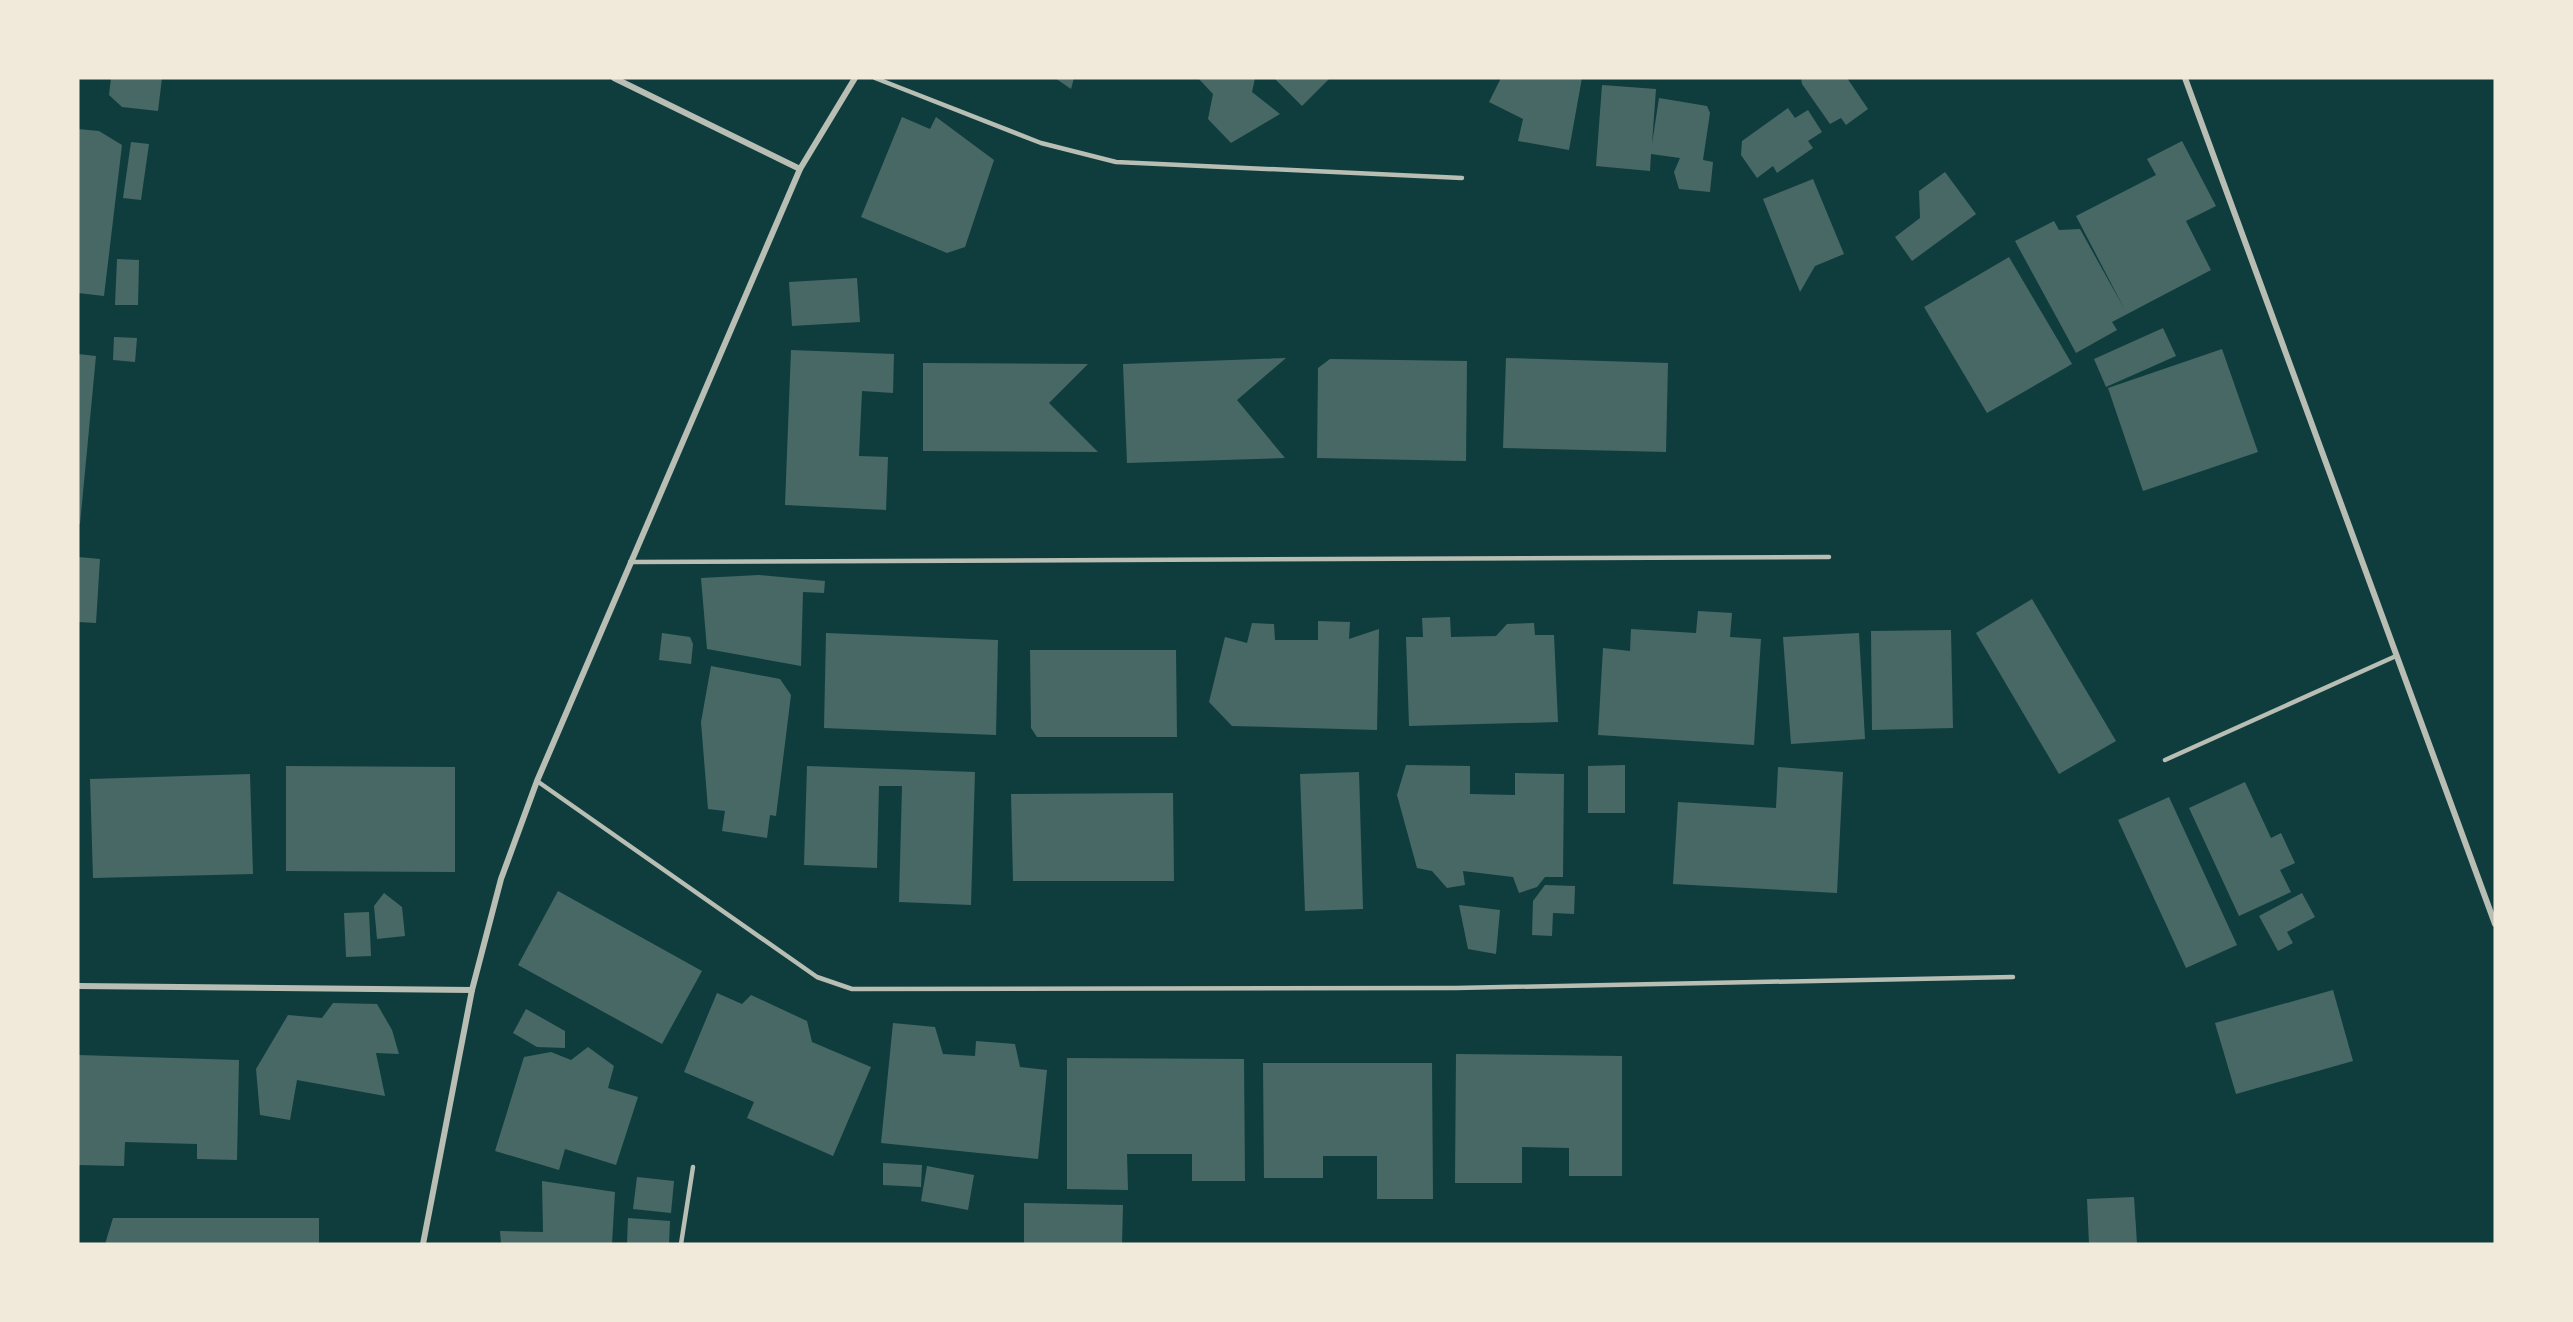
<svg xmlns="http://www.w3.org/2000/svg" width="2573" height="1322" font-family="'Public Sans',sans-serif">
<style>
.building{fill:#486865}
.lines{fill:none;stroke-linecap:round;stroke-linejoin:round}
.service{stroke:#b8beb3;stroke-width:4.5}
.minor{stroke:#b8beb3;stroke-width:6}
</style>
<rect width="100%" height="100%" fill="#0f3d3e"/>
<!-- building -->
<g class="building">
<path d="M111 78H162L158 111 122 107 109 95Z"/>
<path d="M1055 78H1074L1071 89Z"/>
<path d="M1198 78H1255L1252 92 1280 114 1231 143 1208 119 1213 94Z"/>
<path d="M1274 78H1330L1302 106Z"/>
<path d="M1501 78H1582L1569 150 1518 141 1523 119 1489 102Z"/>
<path d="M1801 78H1847L1868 109 1846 125 1841 118 1830 124 1802 84Z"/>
<path d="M1602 85 1656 89 1652 144 1659 98 1707 106 1710 113 1703 160 1713 162 1710 192 1679 189 1674 172 1680 158 1651 154 1650 171 1596 166Z"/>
<path d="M1788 108 1795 118 1808 110 1822 132 1808 141 1813 148 1777 173 1773 166 1757 178 1741 155 1742 141Z"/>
<path d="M902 117 930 129 936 117 994 160 965 247 947 253 861 217Z"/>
<path d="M78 129 99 131 122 145 104 296 78 293Z"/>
<path d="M2182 141 2216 206 2186 221 2211 270 2112 322 2117 330 2076 353 2015 241 2054 221 2059 230 2080 229 2125 310 2076 216 2156 175 2147 159Z"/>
<path d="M131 142 149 144 141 200 123 198Z"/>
<path d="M1945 172 1976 214 1912 261 1895 237 1920 218 1919 191Z"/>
<path d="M1813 179 1844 254 1815 266 1800 292 1763 199Z"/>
<path d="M2009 257 2072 364 1987 413 1924 307Z"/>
<path d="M117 259 139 260 138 305H115Z"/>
<path d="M857 278 860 322 792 326 789 282Z"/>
<path d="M2163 328 2176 356 2106 387 2094 359Z"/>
<path d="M114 337 137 338 135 362 113 360Z"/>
<path d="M2222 349 2258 452 2143 491 2108 388Z"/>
<path d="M791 350 894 354 893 393 862 391 859 456 888 457 886 510 785 505Z"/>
<path d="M78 354 96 356 80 524H78Z"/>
<path d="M1286 358 1237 400 1285 458 1127 463 1123 364Z"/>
<path d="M1506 358 1668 363 1666 452 1503 448Z"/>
<path d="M1330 359 1467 361 1466 461 1317 458 1318 368Z"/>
<path d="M923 363 1088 364 1049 403 1098 452 923 451Z"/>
<path d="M78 557 100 559 96 623 78 622Z"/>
<path d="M759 575 825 581 824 593 803 592 801 666 707 649 701 578Z"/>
<path d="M2032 599 2116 741 2059 774 1976 633Z"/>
<path d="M1698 611 1732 613 1730 637 1761 639 1754 745 1598 735 1603 648 1630 651 1631 629 1696 633Z"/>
<path d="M1450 617 1451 637 1496 636 1507 624 1534 623 1535 635H1554L1558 722 1409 726 1406 637H1423L1422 618Z"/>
<path d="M1318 621 1350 622 1349 639 1379 629 1377 730 1232 726 1209 702 1225 637 1247 643 1252 623 1274 624 1275 640H1318Z"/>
<path d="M1951 630 1953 728 1872 730 1871 631Z"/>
<path d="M662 633 690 637 693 644 691 664 659 660Z"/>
<path d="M826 633 998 640 996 735 824 728Z"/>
<path d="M1859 633 1865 739 1791 744 1783 637Z"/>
<path d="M1030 650H1176L1177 737H1037L1031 728Z"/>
<path d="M711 666 780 679 791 695 776 816 770 815 767 838 722 831 725 811 708 809 701 722Z"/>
<path d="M1406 765 1470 766V794L1515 795V773L1564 774 1563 877H1545L1537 887 1519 893 1513 877 1463 871 1465 885 1447 888 1432 871 1417 868 1397 795Z"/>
<path d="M1625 765V813H1588V766Z"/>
<path d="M286 766 455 767V872L286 871Z"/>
<path d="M807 766 975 772 971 905 899 902 902 786H879L877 868 804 865Z"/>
<path d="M1778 767 1843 772 1837 893 1673 884 1678 802 1776 808Z"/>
<path d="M1359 772 1363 909 1305 911 1300 774Z"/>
<path d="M250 774 253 874 93 878 90 779Z"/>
<path d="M2245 782 2271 838 2281 833 2295 863 2280 870 2291 892 2239 916 2189 808Z"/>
<path d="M1173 793 1174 881H1013L1011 794Z"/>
<path d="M2169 797 2237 945 2186 968 2118 820Z"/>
<path d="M1545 885 1575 886 1574 914 1553 913 1552 936 1532 935 1533 901Z"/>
<path d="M558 891 702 971 662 1044 518 965Z"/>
<path d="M384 893 402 907 405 936 377 939 374 906Z"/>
<path d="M2302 893 2315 917 2287 932 2293 943 2278 951 2259 916Z"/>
<path d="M1459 905 1500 910 1496 954 1468 949Z"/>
<path d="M369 912 371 956 346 957 344 913Z"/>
<path d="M2333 990 2353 1061 2236 1094 2215 1023Z"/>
<path d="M717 993 742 1004 751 995 807 1021 812 1042 871 1067 833 1156 747 1118 754 1102 684 1072Z"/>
<path d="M333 1003 377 1004 392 1030 399 1054 376 1053 385 1096 297 1080 290 1120 260 1115 256 1069 288 1015 322 1018Z"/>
<path d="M526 1009 565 1031V1048L537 1047 513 1033Z"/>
<path d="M893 1023 935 1027 943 1054 975 1056 976 1041 1015 1044 1020 1067 1047 1070 1038 1159 881 1143Z"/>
<path d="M588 1047 614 1066 608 1088 638 1097 616 1165 565 1149 559 1170 495 1151 524 1057 551 1052 571 1060Z"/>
<path d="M1456 1054 1622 1056V1176H1569V1148L1522 1147V1183H1455Z"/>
<path d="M78 1055 239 1060 237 1160 197 1159V1144L125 1142 124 1166 78 1165Z"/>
<path d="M1067 1058 1244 1059 1245 1181H1192V1154H1127L1128 1190 1067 1189Z"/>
<path d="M1263 1063H1432L1433 1199H1377V1156H1323V1178H1264Z"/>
<path d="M883 1163 922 1165 921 1187 883 1185Z"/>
<path d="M927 1166 974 1175 968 1210 921 1201Z"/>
<path d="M637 1177 674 1181 671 1213 633 1209Z"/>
<path d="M542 1181 615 1192 612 1244H501L500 1231 543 1232Z"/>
<path d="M2134 1197 2137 1244H2089L2087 1199Z"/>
<path d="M1024 1203 1123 1205 1122 1244H1024Z"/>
<path d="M113 1218H319V1244H105Z"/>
<path d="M628 1218 670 1221 669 1244H627Z"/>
</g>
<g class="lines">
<!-- service -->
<g class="service">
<path d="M875 78 1041 143 1116 162 1462 178"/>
<path d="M630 562 1829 557"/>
<path d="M2165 760 2396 656"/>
<path d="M537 781 817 977 852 989 1456 988 2013 977"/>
<path d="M681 1244 693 1167"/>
</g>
<!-- minor -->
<g class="minor">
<path d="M614 78 800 169"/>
<path d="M2185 78 2495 924"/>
<path d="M78 986 472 990"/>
<path d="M423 1244 472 990 501 879 537 781 800 169 855 78"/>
</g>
</g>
<!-- border -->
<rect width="2573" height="1322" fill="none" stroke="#f1e9da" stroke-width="159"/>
</svg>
